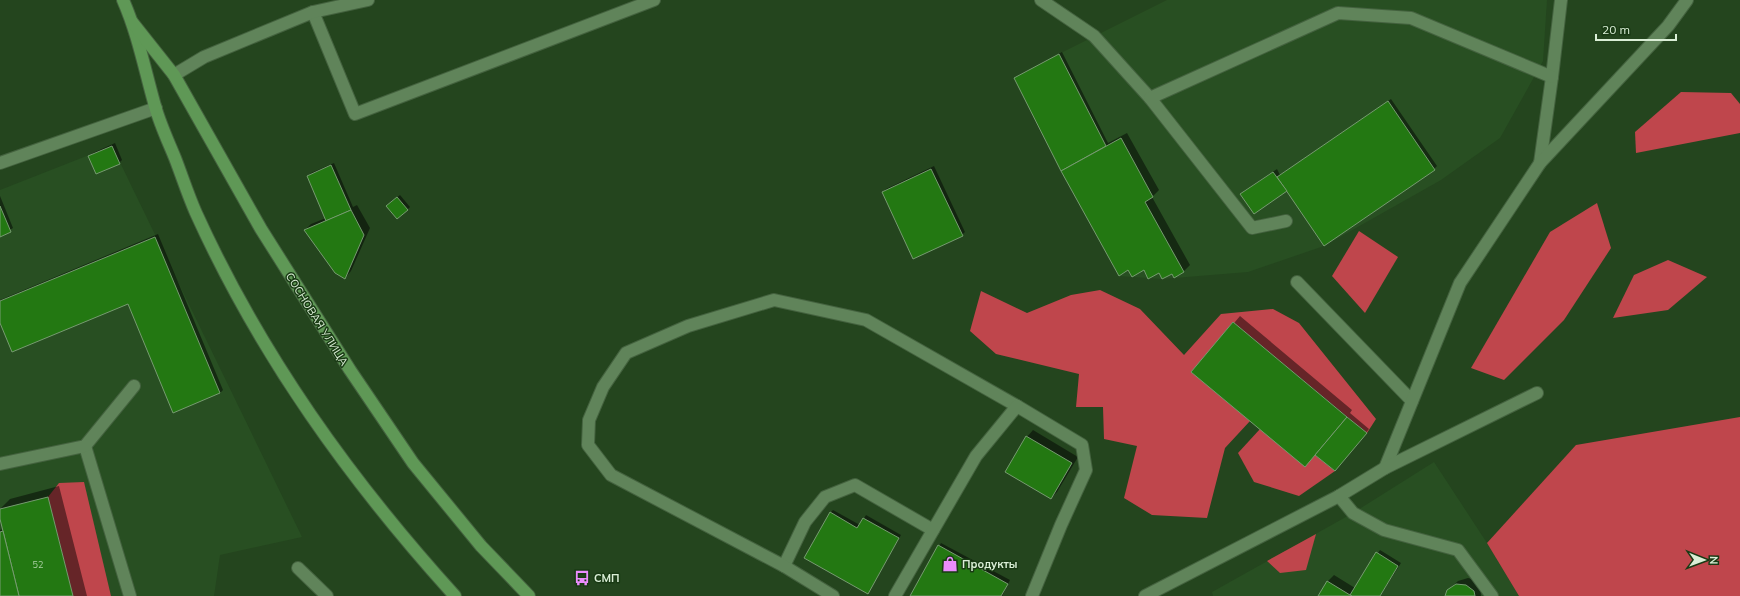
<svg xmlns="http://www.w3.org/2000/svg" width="1740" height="596" font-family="Mulish,sans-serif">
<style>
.built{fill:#284f22}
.forest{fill:#bf464c}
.shadow{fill:#0007}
.building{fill:#237812;stroke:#769b70}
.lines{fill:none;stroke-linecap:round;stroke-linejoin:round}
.minor-casing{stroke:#44623f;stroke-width:14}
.major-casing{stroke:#44623f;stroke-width:14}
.minor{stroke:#60845a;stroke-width:12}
.major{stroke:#5f9856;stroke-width:12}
.labels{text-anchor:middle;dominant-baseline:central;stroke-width:3;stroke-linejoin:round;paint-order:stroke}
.number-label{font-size:9px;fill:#acd0a5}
.street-label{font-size:11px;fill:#daeed6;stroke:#193a14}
.poi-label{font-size:11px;font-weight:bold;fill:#daeed6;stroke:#193a14;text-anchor:start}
</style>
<rect width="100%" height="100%" fill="#24451e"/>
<!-- built -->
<g class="built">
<path d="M1167 0H1547L1543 61 1500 138 1441 180 1324 246 1248 272 1162 279 1119 276 1058 166 1014 78 1059 54Z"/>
<path d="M112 146 302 537 220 555 214 596H0V190Z"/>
<path d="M1434 462 1487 543 1519 596H1213L1212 592 1353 513Z"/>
</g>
<!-- forest -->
<g class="forest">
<path d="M1681 92 1731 93 1740 104V133L1636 153 1635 132Z"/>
<path d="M1597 203 1611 248 1564 320 1504 380 1471 368 1550 232Z"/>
<path d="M1359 231 1398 257 1365 313 1332 276Z"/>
<path d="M1668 260 1707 277 1668 310 1613 318 1634 275Z"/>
<path d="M1100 290 1140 309 1184 355 1221 314 1273 309 1299 323 1376 419 1367 433 1233 322 1192 372 1250 421 1225 448 1207 518 1152 515 1124 498 1137 446 1104 439 1103 407H1076L1079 374 996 354 970 331 981 291 1027 313 1071 295Z"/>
<path d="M1740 417V596H1519L1487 543 1576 445Z"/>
<path d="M1260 429 1315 455 1335 471 1299 496 1254 482 1238 453Z"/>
<path d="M84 482 111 596H73L48 497 59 483Z"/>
<path d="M1316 534 1306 570 1280 573 1267 561Z"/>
</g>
<!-- shadow -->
<g class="shadow">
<path d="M1062 52 1108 143 1127 133 1159 190 1152 197 1190 265 1184 271 1172 273 1144 269 1062 171 1016 79Z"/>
<path d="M1391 99 1437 166 1434 169 1287 190 1244 191 1277 169 1280 175Z"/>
<path d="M115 143 122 160 119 163 90 156 93 153Z"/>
<path d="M334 163 353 207 357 205 370 228 351 271 345 278 305 230 311 224 326 218 308 176 311 173Z"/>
<path d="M934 166 965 232 962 235 883 192 886 189Z"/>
<path d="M400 195 410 207 408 209 390 203Z"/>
<path d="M0 196 13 228 0 236Z"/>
<path d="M158 234 223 390 220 393 128 303 0 320V300Z"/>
<path d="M1240 316 1352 410 1350 413 1369 429 1337 467 1315 454 1193 372Z"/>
<path d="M1033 430 1078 457 1057 492 1051 498 1027 437Z"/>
<path d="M59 486 87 596H0V530L4 529 0 509 10 499Z"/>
<path d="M833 510 860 525 866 515 901 535 868 593 830 513Z"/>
<path d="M941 543 1010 580 1002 596H911Z"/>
<path d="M1380 550 1401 563 1380 596H1319L1328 581 1334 575 1355 588Z"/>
<path d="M1468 578 1472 579 1480 585 1481 596H1446L1448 590 1458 581Z"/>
</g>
<!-- building -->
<g class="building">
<path d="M1059 54 1106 146 1061 171 1014 78Z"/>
<path d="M1388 101 1435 170 1324 246 1277 177Z"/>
<path d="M1121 138 1153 197 1145 202 1184 272 1174 278 1172 274 1162 279 1159 273 1148 279 1144 270 1132 277 1128 270 1119 276 1061 171Z"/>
<path d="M112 146 120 164 96 174 88 156Z"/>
<path d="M331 165 351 210 326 221 307 176Z"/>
<path d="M931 169 963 236 913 259 882 192Z"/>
<path d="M1273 172 1287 191 1254 214 1240 194Z"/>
<path d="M397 197 408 210 397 219 386 206Z"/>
<path d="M0 206 11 232 0 237Z"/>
<path d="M351 210 364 235 345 279 335 273 304 230Z"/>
<path d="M155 237 220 393 173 413 128 304 12 352 0 323V301Z"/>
<path d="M1233 322 1347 417 1305 467 1191 372Z"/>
<path d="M1347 417 1367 433 1335 471 1315 455Z"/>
<path d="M1026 436 1072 463 1051 499 1005 472Z"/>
<path d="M48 497 73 596H19L0 519V509Z"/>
<path d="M830 512 857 528 863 518 899 538 868 594 804 558Z"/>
<path d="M3 531 19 596H0V532Z"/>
<path d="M938 545 1008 584 1001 596H910Z"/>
<path d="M1376 552 1398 566 1380 596H1352L1350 595Z"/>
<path d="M1327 581 1350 595 1352 596H1318Z"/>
<path d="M1456 584 1466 585 1474 591 1475 596H1445L1447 590Z"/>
</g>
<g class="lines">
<defs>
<g id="minor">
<path d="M1041 0 1094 36 1150 98"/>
<path d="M313 12 355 114 654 0"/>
<path d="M174 75 204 57 313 12 368 0"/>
<path d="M0 163 156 108"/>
<path d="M1540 163 1552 77 1561 0"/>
<path d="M1286 221 1252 228 1150 98 1338 13 1411 18 1552 77"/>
<path d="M1297 282 1412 401"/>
<path d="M85 446 130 596"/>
<path d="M0 464 85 446 134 386"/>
<path d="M1385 468 1460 283 1540 163 1668 26 1687 0"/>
<path d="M1339 496 1353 513 1384 530 1458 550 1492 596"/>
<path d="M784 566 805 522 825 497 855 485 933 530"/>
<path d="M298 568 327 596"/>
<path d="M833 596 784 566 611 475 588 445 589 420 603 387 626 353 688 326 774 300 866 320 1017 406 1082 445 1086 470 1061 525 1032 596"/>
<path d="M895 596 976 456 1017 406"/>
<path d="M1145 596 1339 496 1385 468 1537 393"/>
</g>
<g id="major">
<path d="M123 0C138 34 145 71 155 106 160 124 168 141 175 158 182 176 188 195 196 213 261 356 350 480 455 596"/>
<path d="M132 22 174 75 261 229 350 370 413 463 481 546 529 596"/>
</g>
</defs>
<!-- minor casing -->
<use href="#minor" class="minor-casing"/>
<!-- major casing -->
<use href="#major" class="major-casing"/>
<!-- minor -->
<use href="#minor" class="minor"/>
<!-- major -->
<use href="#major" class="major"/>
</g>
<!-- icons -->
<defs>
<symbol id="shop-bare" viewBox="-9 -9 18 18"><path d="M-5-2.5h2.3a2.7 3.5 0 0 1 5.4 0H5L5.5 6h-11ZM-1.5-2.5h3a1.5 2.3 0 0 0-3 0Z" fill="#ea8dfc" stroke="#193a14" stroke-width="2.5" paint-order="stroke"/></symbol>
<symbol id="bus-bare" viewBox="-9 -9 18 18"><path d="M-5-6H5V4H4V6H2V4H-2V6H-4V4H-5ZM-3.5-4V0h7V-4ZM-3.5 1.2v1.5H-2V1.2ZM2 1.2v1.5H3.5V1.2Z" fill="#ea8dfc" stroke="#193a14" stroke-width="2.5" paint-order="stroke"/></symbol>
</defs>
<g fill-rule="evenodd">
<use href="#shop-bare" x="939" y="553" width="22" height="22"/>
<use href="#bus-bare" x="571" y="567" width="22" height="22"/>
</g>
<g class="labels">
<!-- number labels -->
<g class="number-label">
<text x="38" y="564">52</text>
</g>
<!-- street labels -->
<g class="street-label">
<text transform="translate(317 319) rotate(58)">СОСНОВАЯ УЛИЦА</text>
</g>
<!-- poi labels -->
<g class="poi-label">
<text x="962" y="564">Продукты</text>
<text x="594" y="578">СМП</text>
</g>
</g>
<!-- north arrow -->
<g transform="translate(1704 560) rotate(91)" stroke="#193a14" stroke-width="3" paint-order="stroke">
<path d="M0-3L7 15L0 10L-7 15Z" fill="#daeed6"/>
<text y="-6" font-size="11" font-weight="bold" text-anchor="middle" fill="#daeed6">N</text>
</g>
<!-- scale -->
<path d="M1596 34v6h80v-6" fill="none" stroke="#daeed6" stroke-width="2"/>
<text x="1602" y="34" font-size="12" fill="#daeed6" stroke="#193a14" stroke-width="3" paint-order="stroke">20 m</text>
</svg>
